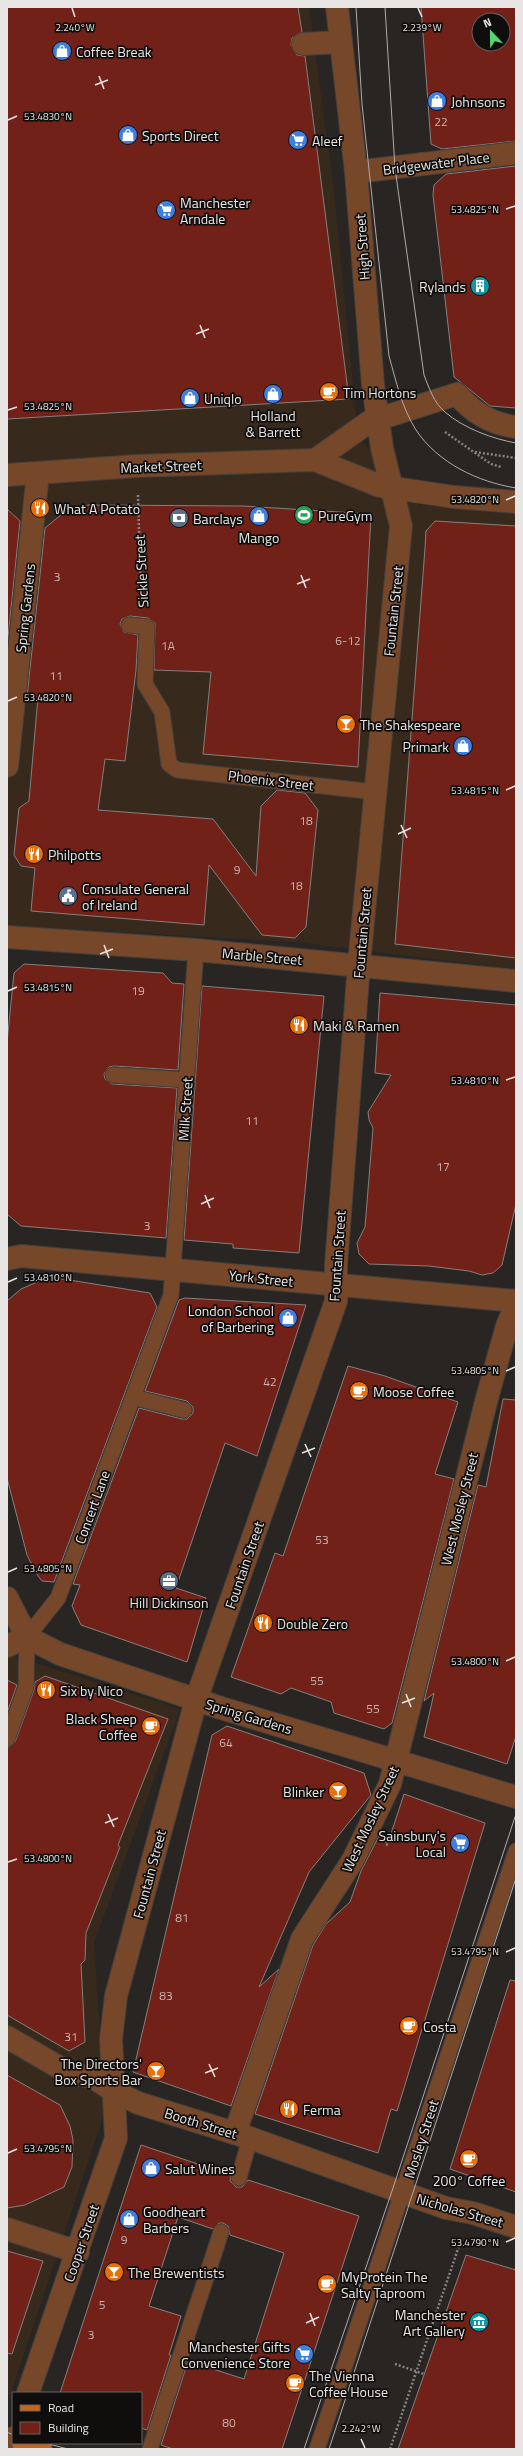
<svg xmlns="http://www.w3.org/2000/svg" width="523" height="2456" font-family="'Titillium Web',sans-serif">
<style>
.commercial{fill:#372a1d}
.building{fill:#712117;stroke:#84807f;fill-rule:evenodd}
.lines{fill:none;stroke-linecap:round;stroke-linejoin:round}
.service-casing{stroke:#43403e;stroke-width:17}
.pedestrian-casing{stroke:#43403e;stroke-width:24}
.minor-casing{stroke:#43403e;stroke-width:24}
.tertiary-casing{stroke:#43403e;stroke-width:24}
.primary-casing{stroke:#43403e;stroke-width:24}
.path{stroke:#868482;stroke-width:2.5;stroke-dasharray:2 2;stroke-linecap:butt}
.service{stroke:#77472a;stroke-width:15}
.pedestrian{stroke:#77472a;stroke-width:22}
.minor{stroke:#77472a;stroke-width:22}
.tertiary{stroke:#77472a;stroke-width:22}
.primary{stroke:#c7641a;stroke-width:22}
.tram{stroke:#afacab;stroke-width:1}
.ticks{fill:none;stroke:#e8e6e5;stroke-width:1.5}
.labels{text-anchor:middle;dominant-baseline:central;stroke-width:3.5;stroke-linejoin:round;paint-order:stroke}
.number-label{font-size:12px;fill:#cab5b2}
.poi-label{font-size:14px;fill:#e8e6e5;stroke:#100e0d;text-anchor:start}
.street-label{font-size:14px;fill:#e8e6e5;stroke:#100e0d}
.ticks-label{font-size:10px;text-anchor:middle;fill:#e8e6e5;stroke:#100e0d;stroke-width:3.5;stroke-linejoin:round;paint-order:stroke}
</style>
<rect width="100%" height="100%" fill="#282523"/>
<!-- commercial -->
<g class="commercial">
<path d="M7 7H309L334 191 358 437 420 505 516 514V969L295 942 7 926Z"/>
<path d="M7 1654 180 1709 94 1943 105 2111 10 2396 7 2395Z"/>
</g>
<!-- building -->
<g class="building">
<path d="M7 7H298L302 32 292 38 291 45 297 55 305 56 349 399 7 419Z"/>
<path d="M421 7H516V141L442 149 431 144ZM479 20H503V44H479Z"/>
<path d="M516 166V408L490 406 454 377 433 195 434 185 446 174Z"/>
<path d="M89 505 243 506 371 514 358 767 203 754 211 672 154 670 155 623 148 618 130 616 122 619 120 624 124 632 138 635 136 670 125 761 105 759 98 810 213 819 256 876 261 806 277 790 305 793 318 810 306 927 295 938 262 935 209 865 204 925 31 911 35 868 21 866 14 855 19 808 29 801 38 697H27L45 528 62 514 76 507Z"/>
<path d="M7 509 20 521 7 647Z"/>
<path d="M435 521 516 526V958L395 944 425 548 426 531Z"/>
<path d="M24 964 163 973 172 983 184 984 178 1070 114 1066 109 1067 104 1074 105 1079 112 1084 177 1088 166 1238 21 1226 7 1214V1043L14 973Z"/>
<path d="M202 986 324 996 299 1253 233 1248V1244L184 1240Z"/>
<path d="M380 993 516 1005V1204L502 1265 493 1273 482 1275 469 1271 429 1266 369 1264 359 1254 357 1243 365 1227 373 1128 369 1120 368 1112 391 1075 375 1073Z"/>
<path d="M63 1279 150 1293 157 1307 54 1582 42 1581 36 1573 27 1555 7 1478V1301L21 1289 42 1280Z"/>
<path d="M185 1298 306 1305 257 1456 225 1443 176 1588 206 1598 187 1662 81 1625 72 1606 80 1585 73 1584 139 1408 182 1419H187L193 1413V1407L187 1401 145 1391 179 1300Z"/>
<path d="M348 1366 385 1376 458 1402 435 1474 454 1479 392 1723 384 1729 334 1713 331 1702 291 1688 281 1694 231 1677 275 1553 283 1556Z"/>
<path d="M503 1399 516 1400V1736L507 1764 424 1737 434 1693 424 1701 478 1485 486 1487Z"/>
<path d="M45 1676 168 1719 118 1845 120 1847 86 1933 85 1960 81 1964 85 2042 69 2051 7 2015V1748L15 1742 34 1690 35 1682Z"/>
<path d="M7 1680 17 1685 7 1713Z"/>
<path d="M227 1726 364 1773 371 1795 309 1872 259 1987 279 1969 231 2106 133 2072 212 1735Z"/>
<path d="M404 1794 485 1823 397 2111 391 2109 378 2153 255 2114 313 1945 326 1924 350 1902 361 1871 382 1830 387 1846Z"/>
<path d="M510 1980 516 1981V2192L450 2169Z"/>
<path d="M7 2075 60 2105 70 2126 73 2140 72 2167 64 2187 25 2205 7 2208Z"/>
<path d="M141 2145 231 2175 230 2181 236 2187H242L248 2180 359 2216 282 2449H173L161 2445 188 2361 244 2379 284 2253 230 2235 228 2226 223 2223H219L213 2229 178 2217 149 2306 181 2316 169 2355H171L147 2430 141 2428V2393H60Z"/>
<path d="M7 2251 43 2261 12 2354 7 2353Z"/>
<path d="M466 2255 516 2270V2449H398Z"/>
</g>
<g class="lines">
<defs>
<g id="service">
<path d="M129 625 147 627 145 684 162 712 169 764 177 770 375 792"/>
<path d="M113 1075 187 1080"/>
<path d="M133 1397 184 1410"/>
<path d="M7 1739 26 1687 27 1637 58 1598 171 1295 196 950"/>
<path d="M239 2178 250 2138"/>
<path d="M150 2449 221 2232"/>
<path d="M317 2449 516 1851"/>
</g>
<g id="pedestrian">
<path d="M303 44 341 42"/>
<path d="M356 172 423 164"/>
<path d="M315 460 369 422 457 394C472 412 491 424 516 427"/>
<path d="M7 475 137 466 315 460 380 486 454 497 516 502"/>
<path d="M7 766 38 473"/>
</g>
<g id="minor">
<path d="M423 164 516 153"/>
<path d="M7 937 196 950 516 981"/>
<path d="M7 1646 27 1637"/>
<path d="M7 2037 69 2073 92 2077 114 2091"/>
<path d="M235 2133 302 1939 353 1860 390 1784 487 1398 507 1326 516 1305"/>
<path d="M7 2229 78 2252"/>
</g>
<g id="tertiary">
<path d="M7 1259 21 1256 516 1301"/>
<path d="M7 1598 27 1637 60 1654 221 1708 516 1797"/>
<path d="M114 2091 138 2103 250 2138 446 2208 473 2213 516 2227"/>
<path d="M28 2393 116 2138 111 2039 116 1996 196 1700 336 1301V1265L359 964 401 526 382 448 373 385 356 172 337 7"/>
<path d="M13 2440V2438"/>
</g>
<path id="primary" d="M23 2443 41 2449"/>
</defs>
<!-- service casing -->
<use href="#service" class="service-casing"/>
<!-- pedestrian casing -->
<use href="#pedestrian" class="pedestrian-casing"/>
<!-- minor casing -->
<use href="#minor" class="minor-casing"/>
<!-- tertiary casing -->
<use href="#tertiary" class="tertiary-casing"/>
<!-- primary casing -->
<use href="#primary" class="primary-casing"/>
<!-- path -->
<g class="path">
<path d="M445 432 491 464 501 467"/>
<path d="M475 452 516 458"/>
<path d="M138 495 141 602"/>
<path d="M395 2364 424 2374"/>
<path d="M390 2449 460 2243"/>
</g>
<!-- service -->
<use href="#service" class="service"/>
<!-- pedestrian -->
<use href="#pedestrian" class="pedestrian"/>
<!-- minor -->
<use href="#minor" class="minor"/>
<!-- tertiary -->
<use href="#tertiary" class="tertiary"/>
<!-- primary -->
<use href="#primary" class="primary"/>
<!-- tram -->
<g class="tram">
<path d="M356 7 362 104 389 356C396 381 402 408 416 430 438 463 478 482 516 488"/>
<path d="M385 7 395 168 424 375C429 388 434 403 445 412 463 428 493 439 516 443"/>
<path d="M7 2432 13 2435"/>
<path d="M45 2443 68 2449"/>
<path d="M304 2449 393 2188 516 1814"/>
<path d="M329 2449 516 1878"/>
</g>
</g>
<!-- ticks -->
<path class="ticks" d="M72 8 75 17M418 8 422 17M99 76 104 89M95 85 108 80M8 120 17 116M506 209 515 206M200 325 205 338M196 334 209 329M8 410 17 407M506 500 515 496M301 575 306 588M297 584 310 579M8 701 17 697M506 790 515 786M401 825 407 838M398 834 411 828M104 945 109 958M100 954 113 949M8 991 17 987M506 1080 515 1077M205 1195 210 1208M201 1204 214 1198M8 1282 17 1278M506 1371 515 1367M305 1444 311 1457M302 1453 315 1448M8 1572 17 1568M506 1661 515 1657M406 1694 411 1707M402 1703 415 1698M108 1814 114 1827M105 1823 118 1818M8 1862 17 1859M506 1952 515 1948M209 2064 215 2077M205 2073 218 2068M8 2153 17 2149M506 2242 515 2238M310 2313 315 2326M306 2323 319 2317M361 2439 365 2448"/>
<!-- icons -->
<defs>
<symbol id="shop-disc" viewBox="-11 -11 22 22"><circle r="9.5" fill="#3f7fe0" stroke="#100e0d"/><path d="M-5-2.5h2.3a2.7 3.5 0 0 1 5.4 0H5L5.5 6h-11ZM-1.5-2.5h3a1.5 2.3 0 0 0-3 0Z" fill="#fff"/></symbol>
<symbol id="supermarket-disc" viewBox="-11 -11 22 22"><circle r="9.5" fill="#3f7fe0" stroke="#100e0d"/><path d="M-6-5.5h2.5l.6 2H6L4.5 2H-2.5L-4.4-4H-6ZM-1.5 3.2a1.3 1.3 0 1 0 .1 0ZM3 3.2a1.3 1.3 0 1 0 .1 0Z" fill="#fff"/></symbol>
<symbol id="building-disc" viewBox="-11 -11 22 22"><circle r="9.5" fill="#0f9aa8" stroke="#100e0d"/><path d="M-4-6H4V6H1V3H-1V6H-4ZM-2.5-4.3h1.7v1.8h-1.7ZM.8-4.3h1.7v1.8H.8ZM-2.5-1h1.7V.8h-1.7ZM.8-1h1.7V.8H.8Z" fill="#fff"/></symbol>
<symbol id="cafe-disc" viewBox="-11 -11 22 22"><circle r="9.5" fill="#e8710a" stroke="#100e0d"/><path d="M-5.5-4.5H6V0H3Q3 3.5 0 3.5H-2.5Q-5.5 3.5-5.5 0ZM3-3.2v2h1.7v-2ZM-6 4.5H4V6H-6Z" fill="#fff"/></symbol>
<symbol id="restaurant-disc" viewBox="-11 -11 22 22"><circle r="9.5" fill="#e8710a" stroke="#100e0d"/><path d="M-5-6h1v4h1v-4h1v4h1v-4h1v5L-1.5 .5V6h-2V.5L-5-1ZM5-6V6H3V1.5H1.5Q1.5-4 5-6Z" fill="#fff"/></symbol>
<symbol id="stadium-disc" viewBox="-11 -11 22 22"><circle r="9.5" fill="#2e9e5b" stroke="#100e0d"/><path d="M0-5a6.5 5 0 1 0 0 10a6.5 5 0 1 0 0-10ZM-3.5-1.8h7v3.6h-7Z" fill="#fff"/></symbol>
<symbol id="bank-disc" viewBox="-11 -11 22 22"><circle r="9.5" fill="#5c6f8a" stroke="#100e0d"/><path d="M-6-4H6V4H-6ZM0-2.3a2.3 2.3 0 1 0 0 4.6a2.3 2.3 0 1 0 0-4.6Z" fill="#fff"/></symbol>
<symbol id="bar-disc" viewBox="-11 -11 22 22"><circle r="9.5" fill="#e8710a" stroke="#100e0d"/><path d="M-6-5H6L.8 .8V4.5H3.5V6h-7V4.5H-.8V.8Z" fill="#fff"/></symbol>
<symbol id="civic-disc" viewBox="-11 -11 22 22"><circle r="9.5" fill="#5c6f8a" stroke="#100e0d"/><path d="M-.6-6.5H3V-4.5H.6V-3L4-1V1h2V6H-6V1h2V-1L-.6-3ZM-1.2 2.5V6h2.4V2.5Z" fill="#fff"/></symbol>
<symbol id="office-disc" viewBox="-11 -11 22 22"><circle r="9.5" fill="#5c6f8a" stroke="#100e0d"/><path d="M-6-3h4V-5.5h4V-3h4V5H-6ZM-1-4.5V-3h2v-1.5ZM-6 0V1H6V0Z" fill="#fff"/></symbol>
<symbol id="museum-disc" viewBox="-11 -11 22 22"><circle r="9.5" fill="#0f9aa8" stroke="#100e0d"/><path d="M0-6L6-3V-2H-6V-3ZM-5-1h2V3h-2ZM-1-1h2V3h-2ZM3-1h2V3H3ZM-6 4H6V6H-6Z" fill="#fff"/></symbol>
</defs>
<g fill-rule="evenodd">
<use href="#shop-disc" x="51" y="40" width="22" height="22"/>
<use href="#shop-disc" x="426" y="90" width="22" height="22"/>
<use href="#shop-disc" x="117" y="124" width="22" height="22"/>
<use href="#supermarket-disc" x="287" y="129" width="22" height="22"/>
<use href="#supermarket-disc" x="155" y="199" width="22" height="22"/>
<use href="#building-disc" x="469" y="275" width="22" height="22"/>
<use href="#cafe-disc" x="318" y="381" width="22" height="22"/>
<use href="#shop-disc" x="262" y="383" width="22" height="22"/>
<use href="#shop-disc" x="179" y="387" width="22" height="22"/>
<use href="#restaurant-disc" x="29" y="497" width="22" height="22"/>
<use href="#stadium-disc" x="293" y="504" width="22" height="22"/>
<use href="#shop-disc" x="248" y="505" width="22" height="22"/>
<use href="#bank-disc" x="168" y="507" width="22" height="22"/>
<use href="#bar-disc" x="335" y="713" width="22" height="22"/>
<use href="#shop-disc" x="452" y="735" width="22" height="22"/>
<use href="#restaurant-disc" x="23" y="843" width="22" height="22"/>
<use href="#civic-disc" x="57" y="885" width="22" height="22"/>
<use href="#restaurant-disc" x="288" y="1014" width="22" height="22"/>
<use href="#shop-disc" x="277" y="1307" width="22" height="22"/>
<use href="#cafe-disc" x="348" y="1380" width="22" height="22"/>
<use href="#office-disc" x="158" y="1570" width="22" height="22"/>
<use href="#restaurant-disc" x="252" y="1612" width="22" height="22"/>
<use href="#restaurant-disc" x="35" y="1679" width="22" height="22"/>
<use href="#cafe-disc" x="140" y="1715" width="22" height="22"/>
<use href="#bar-disc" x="327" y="1780" width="22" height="22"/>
<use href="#supermarket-disc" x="449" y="1832" width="22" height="22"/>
<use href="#cafe-disc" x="398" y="2015" width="22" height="22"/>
<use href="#bar-disc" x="145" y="2060" width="22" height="22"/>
<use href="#restaurant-disc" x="278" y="2098" width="22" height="22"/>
<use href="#cafe-disc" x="458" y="2148" width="22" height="22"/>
<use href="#shop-disc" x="140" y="2157" width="22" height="22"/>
<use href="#shop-disc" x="118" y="2208" width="22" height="22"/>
<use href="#bar-disc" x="103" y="2261" width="22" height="22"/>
<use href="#cafe-disc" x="316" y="2273" width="22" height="22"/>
<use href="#museum-disc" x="468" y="2311" width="22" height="22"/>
<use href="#supermarket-disc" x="293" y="2343" width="22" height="22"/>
<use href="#cafe-disc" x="284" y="2372" width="22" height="22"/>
</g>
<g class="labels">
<!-- number labels -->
<g class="number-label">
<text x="441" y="121">22</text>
<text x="57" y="576">3</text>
<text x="348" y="640">6-12</text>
<text x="168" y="645">1A</text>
<text x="56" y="675">11</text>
<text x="306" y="820">18</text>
<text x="237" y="869">9</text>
<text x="296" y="885">18</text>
<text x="138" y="990">19</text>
<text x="252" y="1120">11</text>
<text x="443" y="1166">17</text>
<text x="147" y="1225">3</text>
<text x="270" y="1381">42</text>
<text x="322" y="1539">53</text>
<text x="317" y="1680">55</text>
<text x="373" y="1708">55</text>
<text x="226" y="1742">64</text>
<text x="182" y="1917">81</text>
<text x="166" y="1995">83</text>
<text x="71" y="2036">31</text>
<text x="124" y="2239">9</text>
<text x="102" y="2304">5</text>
<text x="91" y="2334">3</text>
<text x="229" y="2422">80</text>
</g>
<!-- poi labels -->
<g class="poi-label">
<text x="76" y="51">Coffee Break</text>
<text x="451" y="101">Johnsons</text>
<text x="142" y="135">Sports Direct</text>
<text x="312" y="140">Aleef</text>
<text x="180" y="202">Manchester<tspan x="180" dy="16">Arndale</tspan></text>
<text x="466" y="286" text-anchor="end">Rylands</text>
<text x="343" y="392">Tim Hortons</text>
<text x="204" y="398">Uniqlo</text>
<text x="273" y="415" text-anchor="middle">Holland<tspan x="273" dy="16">&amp; Barrett</tspan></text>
<text x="54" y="508">What A Potato</text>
<text x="318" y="515">PureGym</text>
<text x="193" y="518">Barclays</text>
<text x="259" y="537" text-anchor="middle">Mango</text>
<text x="360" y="724">The Shakespeare</text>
<text x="449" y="746" text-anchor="end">Primark</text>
<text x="48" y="854">Philpotts</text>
<text x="82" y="888">Consulate General<tspan x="82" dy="16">of Ireland</tspan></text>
<text x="313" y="1025">Maki &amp; Ramen</text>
<text x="274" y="1310" text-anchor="end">London School<tspan x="274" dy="16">of Barbering</tspan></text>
<text x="373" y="1391">Moose Coffee</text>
<text x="169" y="1602" text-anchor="middle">Hill Dickinson</text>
<text x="277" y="1623">Double Zero</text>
<text x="60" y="1690">Six by Nico</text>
<text x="137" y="1718" text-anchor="end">Black Sheep<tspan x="137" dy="16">Coffee</tspan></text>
<text x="324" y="1791" text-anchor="end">Blinker</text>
<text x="446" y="1835" text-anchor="end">Sainsbury's<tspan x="446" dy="16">Local</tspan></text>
<text x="423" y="2026">Costa</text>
<text x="142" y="2063" text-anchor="end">The Directors'<tspan x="142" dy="16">Box Sports Bar</tspan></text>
<text x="303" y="2109">Ferma</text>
<text x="165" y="2168">Salut Wines</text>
<text x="469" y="2180" text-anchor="middle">200° Coffee</text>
<text x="143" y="2211">Goodheart<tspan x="143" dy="16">Barbers</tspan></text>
<text x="128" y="2272">The Brewentists</text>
<text x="341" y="2276">MyProtein The<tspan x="341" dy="16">Salty Taproom</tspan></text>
<text x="465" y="2314" text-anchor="end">Manchester<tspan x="465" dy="16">Art Gallery</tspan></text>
<text x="290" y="2346" text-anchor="end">Manchester Gifts<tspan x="290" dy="16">Convenience Store</tspan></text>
<text x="309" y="2375">The Vienna<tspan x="309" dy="16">Coffee House</tspan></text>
</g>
<!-- street labels -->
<g class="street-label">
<text transform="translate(436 163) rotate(-7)">Bridgewater Place</text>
<text transform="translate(362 247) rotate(-94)">High Street</text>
<text transform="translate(161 466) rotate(-2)">Market Street</text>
<text transform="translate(141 571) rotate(-93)">Sickle Street</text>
<text transform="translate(25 608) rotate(-84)">Spring Gardens</text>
<text transform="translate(393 611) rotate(-84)">Fountain Street</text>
<text transform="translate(271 780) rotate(7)">Phoenix Street</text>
<text transform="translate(362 933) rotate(-85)">Fountain Street</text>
<text transform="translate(262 956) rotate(5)">Marble Street</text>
<text transform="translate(185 1109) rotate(-86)">Milk Street</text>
<text transform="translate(337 1256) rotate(-86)">Fountain Street</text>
<text transform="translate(261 1278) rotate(6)">York Street</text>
<text transform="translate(92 1507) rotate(-70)">Concert Lane</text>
<text transform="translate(459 1509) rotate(-76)">West Mosley Street</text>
<text transform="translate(244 1565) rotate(-71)">Fountain Street</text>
<text transform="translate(249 1716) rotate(17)">Spring Gardens</text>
<text transform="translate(370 1819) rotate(-65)">West Mosley Street</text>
<text transform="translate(149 1874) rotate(-75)">Fountain Street</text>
<text transform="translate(201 2123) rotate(17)">Booth Street</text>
<text transform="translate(421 2139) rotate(-72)">Mosley Street</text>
<text transform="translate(460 2210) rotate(16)">Nicholas Street</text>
<text transform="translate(81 2243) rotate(-71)">Cooper Street</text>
</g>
</g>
<g class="ticks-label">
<text x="75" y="31">2.240°W</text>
<text x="422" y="31">2.239°W</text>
<text x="48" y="120">53.4830°N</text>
<text x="475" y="213">53.4825°N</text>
<text x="48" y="410">53.4825°N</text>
<text x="475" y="503">53.4820°N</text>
<text x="48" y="701">53.4820°N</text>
<text x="475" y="794">53.4815°N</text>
<text x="48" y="991">53.4815°N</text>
<text x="475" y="1084">53.4810°N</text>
<text x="48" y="1281">53.4810°N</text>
<text x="475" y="1374">53.4805°N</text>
<text x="48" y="1572">53.4805°N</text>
<text x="475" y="1665">53.4800°N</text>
<text x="48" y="1862">53.4800°N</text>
<text x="475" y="1955">53.4795°N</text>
<text x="48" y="2152">53.4795°N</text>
<text x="475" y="2246">53.4790°N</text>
<text x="361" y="2432">2.242°W</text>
</g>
<!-- border -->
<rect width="523" height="2456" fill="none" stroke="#e8e6e5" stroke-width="16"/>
<!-- legend -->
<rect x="12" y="2392" width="130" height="52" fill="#100e0d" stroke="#666463"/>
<rect x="20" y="2405" width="20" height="6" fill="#c7641a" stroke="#666463"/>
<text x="48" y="2412" font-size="12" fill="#e8e6e5">Road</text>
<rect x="20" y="2422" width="20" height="12" fill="#712117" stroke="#666463"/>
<text x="48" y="2432" font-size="12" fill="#e8e6e5">Building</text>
<!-- north arrow -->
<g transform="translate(491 32) rotate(338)"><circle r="19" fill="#100e0d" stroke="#666463"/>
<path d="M0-3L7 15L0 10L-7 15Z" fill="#54d672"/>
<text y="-6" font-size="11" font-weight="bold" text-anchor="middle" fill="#e8e6e5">N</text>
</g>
</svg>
